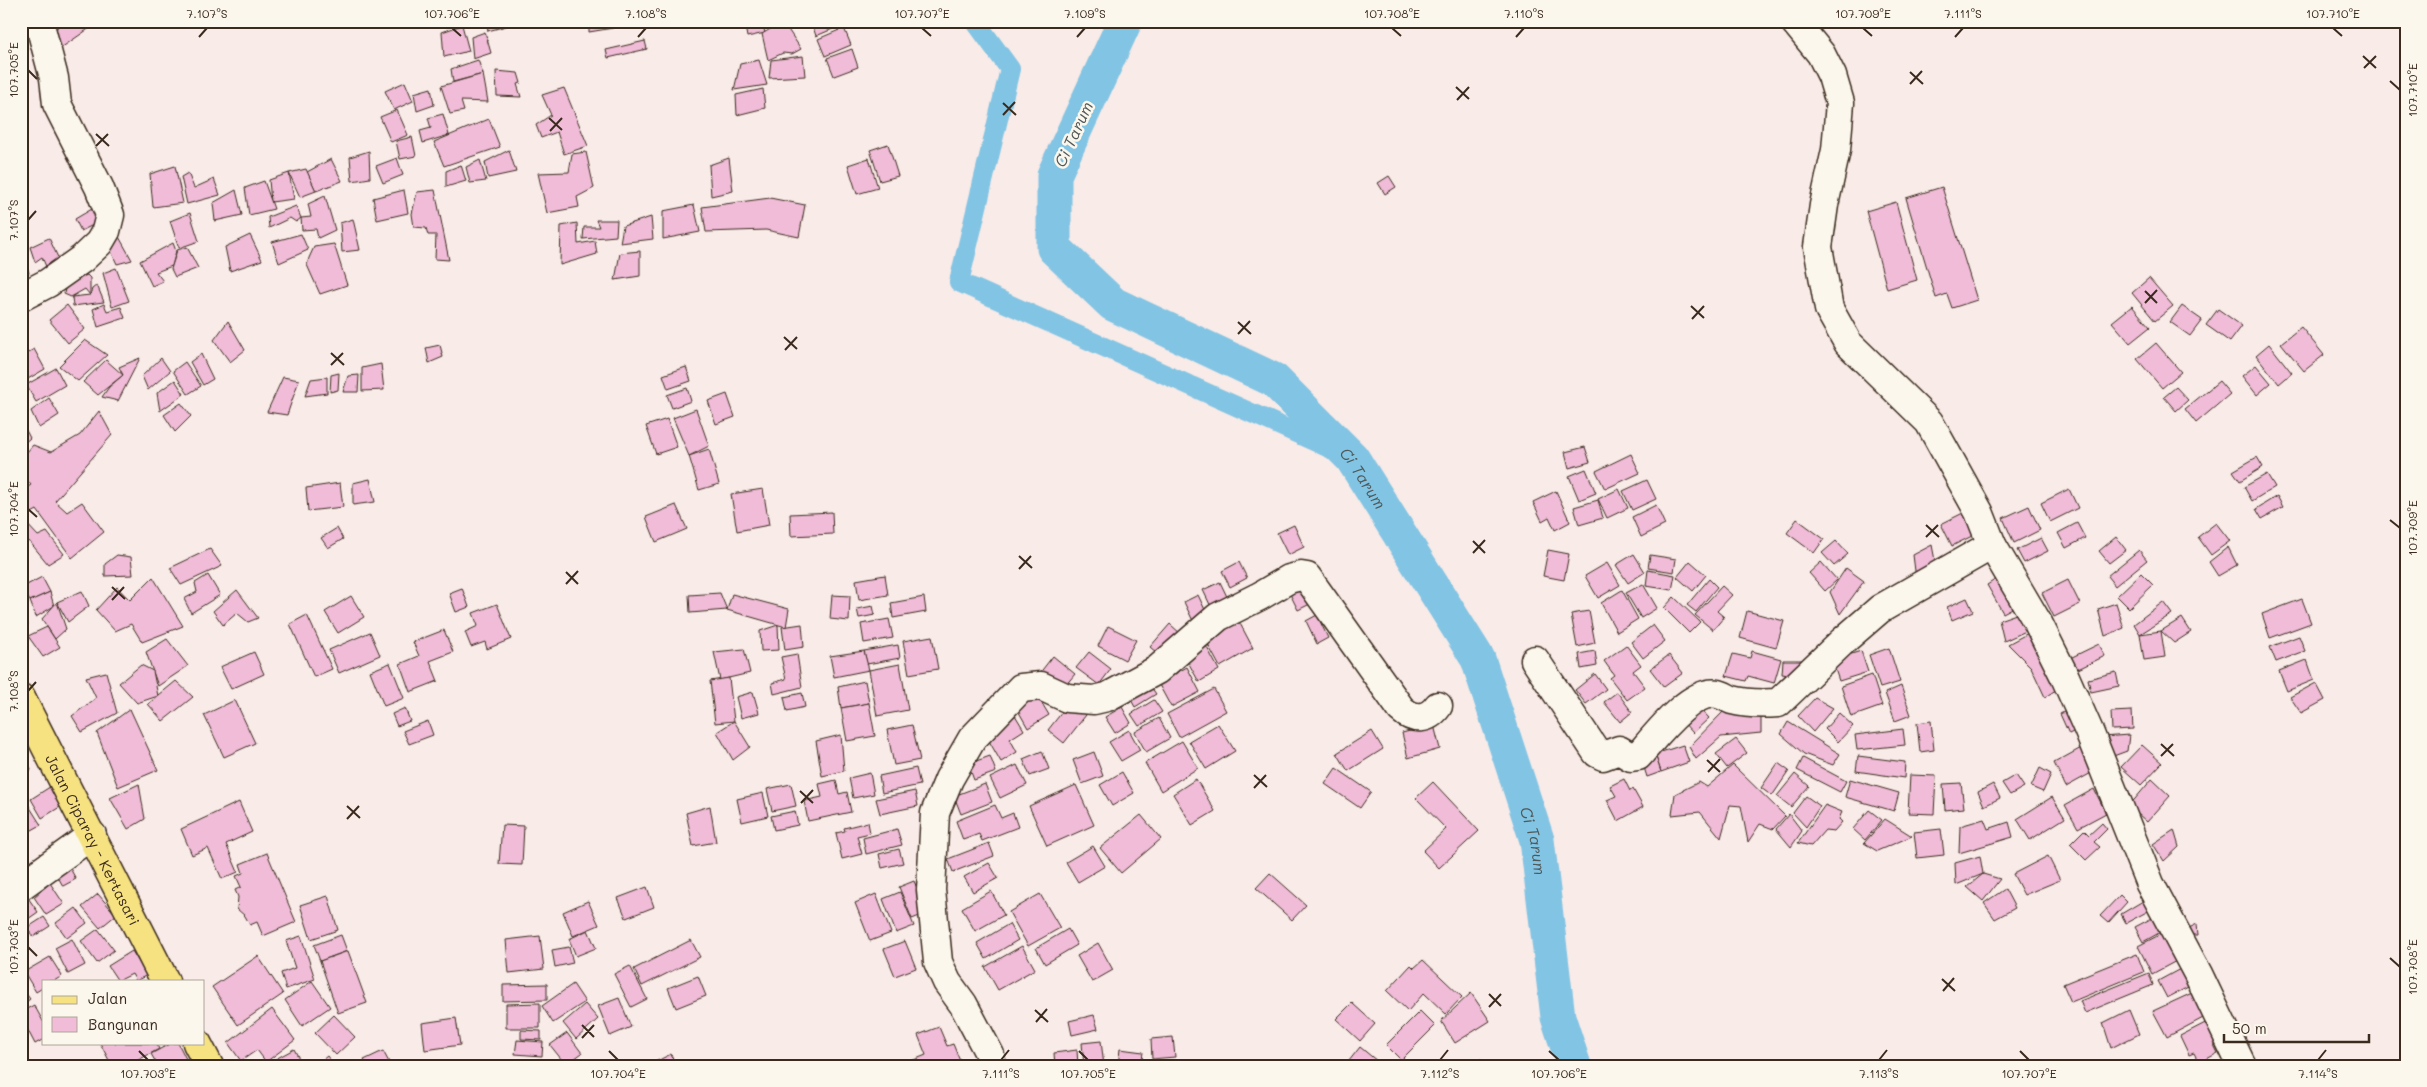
<svg xmlns="http://www.w3.org/2000/svg" width="2427" height="1087" font-family="Mali,sans-serif">
<style>
.lines{fill:none;stroke-linecap:round;stroke-linejoin:round}
.canal{stroke:#82c4e3;stroke-width:20}
.river{stroke:#82c4e3;stroke-width:35}
.building{fill:#f0bcd8;stroke:#3b2a1e}
.minor-casing{stroke:#3b2a1e;stroke-width:31}
.major-casing{stroke:#3b2a1e;stroke-width:31}
.minor{stroke:#fbf7ec;stroke-width:28}
.major{stroke:#f6e281;stroke-width:28}
.ticks{fill:none;stroke:#3b2a1e;stroke-width:2}
.labels{text-anchor:middle;dominant-baseline:central;stroke-width:5;stroke-linejoin:round;paint-order:stroke}
.street-label{font-size:15px;fill:#3b2a1e;stroke:#fbf7ec}
.water-label{font-size:16px;font-style:italic;fill:#505859;stroke:#fbf7ec}
.neatline{fill:none;stroke:#3b2a1e;stroke-width:2}
.ticks-label{font-size:12px;text-anchor:middle;fill:#3b2a1e}
</style>
<rect width="100%" height="100%" fill="#f9ebe8"/>
<filter id="ink" filterUnits="userSpaceOnUse"><feTurbulence type="fractalNoise" baseFrequency=".02" numOctaves="2"/><feDisplacementMap in="SourceGraphic" scale="10" xChannelSelector="R" yChannelSelector="G"/><feConvolveMatrix kernelMatrix="1 2 1 2 8 2 1 2 1" color-interpolation-filters="sRGB"/></filter>
<g filter="url(#ink)">
<g class="lines">
<!-- canal -->
<path class="canal" d="M975 21 1010 69 959 282 1352 458"/>
<!-- river -->
<path class="river" id="s1" d="M1125 21 1054 175V248L1113 304 1274 380 1352 458 1478 659 1537 840 1558 1017 1574 1066"/>
</g>
<!-- building -->
<g class="building">
<path d="M60 21H100L58 50 53 37Z"/>
<path d="M486 21H512L513 24 488 31Z"/>
<path d="M589 21H612L613 28 589 32Z"/>
<path d="M744 21H762L765 33 747 37Z"/>
<path d="M811 21H839L840 26 816 36Z"/>
<path d="M462 25 469 51 444 57 442 32Z"/>
<path d="M785 25 801 49 792 54 783 53 768 60 762 34 772 28Z"/>
<path d="M844 28 851 45 825 56 818 39Z"/>
<path d="M485 32 491 53 473 59 471 37Z"/>
<path d="M645 41 647 49 608 58 606 50Z"/>
<path d="M852 49 858 67 834 76 827 58Z"/>
<path d="M803 56 805 76 769 78 771 60Z"/>
<path d="M478 60 483 74 453 82 451 69Z"/>
<path d="M759 60 767 85 734 90 740 64Z"/>
<path d="M496 71 518 73 521 83 517 84 521 97 497 96Z"/>
<path d="M483 74 488 102 461 101 464 111 450 114 441 86Z"/>
<path d="M405 82 413 101 394 110 385 91Z"/>
<path d="M431 88 434 105 417 111 414 93Z"/>
<path d="M564 88 588 146 564 154 557 132 541 138 536 125 551 115 542 95Z"/>
<path d="M763 89 765 108 737 115 736 95Z"/>
<path d="M397 110 408 135 391 142 380 117Z"/>
<path d="M443 114 449 135 423 143 420 131 431 128 428 118Z"/>
<path d="M489 119 500 147 444 166 434 142Z"/>
<path d="M412 137 416 156 400 159 396 141Z"/>
<path d="M888 144 898 176 880 181 870 150Z"/>
<path d="M509 150 516 172 488 178 485 162Z"/>
<path d="M369 151 370 178 352 181 350 157Z"/>
<path d="M586 152 594 188 577 197 579 207 547 213 538 173 569 172 572 154Z"/>
<path d="M397 158 403 175 383 183 376 166Z"/>
<path d="M729 158 733 191 711 196 709 165Z"/>
<path d="M869 158 878 188 857 194 848 165Z"/>
<path d="M331 159 342 181 316 191 307 172Z"/>
<path d="M480 160 486 181 470 183 466 167Z"/>
<path d="M461 165 466 181 446 187V171Z"/>
<path d="M175 166 183 203 153 207 150 174Z"/>
<path d="M306 169 316 191 300 197 289 173Z"/>
<path d="M188 173 194 188 214 179 220 195 187 204 181 177Z"/>
<path d="M289 173 294 199 271 202 269 180Z"/>
<path d="M1389 176 1396 187 1385 194 1378 183Z"/>
<path d="M264 181 274 209 249 215 245 188Z"/>
<path d="M1942 187 1977 300 1952 308 1947 294 1936 298 1906 198Z"/>
<path d="M236 190 242 215 215 221 213 203Z"/>
<path d="M404 190 408 213 377 220 373 198Z"/>
<path d="M435 190 449 260 435 259 436 235H428L426 228 414 227 412 214 417 192Z"/>
<path d="M325 196 335 230 318 238 316 229 302 230 301 218 311 217 308 204Z"/>
<path d="M770 198 805 205 799 237 766 230 706 232 702 207Z"/>
<path d="M1896 202 1917 280 1887 289 1866 211Z"/>
<path d="M694 205 700 232 663 239V211Z"/>
<path d="M97 206 103 220 81 231 75 219Z"/>
<path d="M296 206 301 218 296 222 290 218 269 228 268 217Z"/>
<path d="M190 213 199 241 179 248 170 221Z"/>
<path d="M651 217 653 239 620 243 623 226Z"/>
<path d="M353 219 360 250 342 252 340 223Z"/>
<path d="M596 220H617L616 236 583 239 584 227H599Z"/>
<path d="M577 223 578 244 595 241 597 254 560 265 561 226Z"/>
<path d="M301 234 308 250 279 263 272 242Z"/>
<path d="M118 235 132 260 117 264 110 249Z"/>
<path d="M250 235 262 260 230 271 225 247Z"/>
<path d="M49 238 61 264 47 269 42 257 35 262 30 247Z"/>
<path d="M173 243 176 251 172 266 156 272 163 281 152 286 140 261Z"/>
<path d="M334 244 347 285 320 294 307 265 309 258 314 247Z"/>
<path d="M21 247 29 273 25 276 28 285 21 287Z"/>
<path d="M187 247 198 268 175 277 171 269 177 250Z"/>
<path d="M640 251V276L615 280 620 253Z"/>
<path d="M116 268 129 301 112 307 103 273Z"/>
<path d="M87 275 90 278V295L85 289 71 297 64 294 66 283Z"/>
<path d="M2149 278 2173 306 2155 321 2132 293Z"/>
<path d="M97 285 104 302 73 306 72 297 90 295 92 289Z"/>
<path d="M104 304 107 311 121 307 125 318 98 327 93 309Z"/>
<path d="M67 305 85 329 68 343 49 320Z"/>
<path d="M2132 306 2150 327 2130 343 2112 322Z"/>
<path d="M2182 306 2202 320 2190 336 2170 322Z"/>
<path d="M2218 309 2242 326 2230 342 2206 325Z"/>
<path d="M228 321 245 350 230 362 214 340Z"/>
<path d="M2301 327 2324 355 2304 371 2281 343Z"/>
<path d="M85 340 107 355 78 381 59 366Z"/>
<path d="M2156 343 2181 372 2162 388 2137 359Z"/>
<path d="M2269 344 2292 373 2279 384 2256 355Z"/>
<path d="M440 345 443 357 429 363 426 348Z"/>
<path d="M34 349 45 369 21 383V357Z"/>
<path d="M201 354 213 379 203 385 190 362Z"/>
<path d="M140 358 118 401 102 397 109 387 123 375 119 367Z"/>
<path d="M161 358 170 371 148 390 142 376Z"/>
<path d="M106 360 123 375 98 395 83 382Z"/>
<path d="M185 362 201 386 188 394 173 371Z"/>
<path d="M381 364 384 390 362 391V368Z"/>
<path d="M2256 365 2271 383 2257 395 2242 376Z"/>
<path d="M686 367 691 381 668 389 663 375Z"/>
<path d="M56 368 65 385 36 402 26 385Z"/>
<path d="M339 373 338 390 330 392 331 375Z"/>
<path d="M359 375 358 392H343L348 376Z"/>
<path d="M283 377 299 380 287 415 267 412Z"/>
<path d="M327 377V393L305 396 311 379Z"/>
<path d="M175 380 184 394 160 411 157 393Z"/>
<path d="M2219 381 2230 394 2196 423 2185 409Z"/>
<path d="M2176 387 2188 400 2176 411 2164 397Z"/>
<path d="M687 388 691 401 672 408 667 395Z"/>
<path d="M727 394 735 417 716 424 708 401Z"/>
<path d="M49 398 59 415 39 428 31 411Z"/>
<path d="M181 403 191 416 175 432 164 415Z"/>
<path d="M696 409 709 446 689 456 673 418Z"/>
<path d="M99 411 112 435 55 501 67 512 82 502 104 532 72 558 37 510 21 519V491L31 485 21 473V459L33 445 51 452 80 435Z"/>
<path d="M667 419 677 447 656 454 646 426Z"/>
<path d="M21 421 30 438 21 446Z"/>
<path d="M1585 447 1590 462 1569 468 1565 452Z"/>
<path d="M709 449 719 484 699 490 689 456Z"/>
<path d="M1631 454 1640 473 1605 489 1596 471Z"/>
<path d="M2257 457 2263 467 2240 481 2233 471Z"/>
<path d="M1586 469 1596 493 1579 500 1569 476Z"/>
<path d="M2267 474 2275 487 2252 501 2244 487Z"/>
<path d="M370 479 375 502 353 505V483Z"/>
<path d="M1647 480 1656 499 1632 510 1623 491Z"/>
<path d="M340 483 343 507 308 511 306 488Z"/>
<path d="M763 489 769 525 737 531 731 494Z"/>
<path d="M1619 489 1628 508 1607 518 1598 499Z"/>
<path d="M2069 489 2078 508 2050 522 2041 503Z"/>
<path d="M1556 491 1570 522 1555 530 1549 517 1542 521 1533 502Z"/>
<path d="M2277 496 2283 507 2262 519 2256 509Z"/>
<path d="M1598 500 1603 518 1579 525 1574 507Z"/>
<path d="M676 505 687 529 656 542 646 517Z"/>
<path d="M1656 505 1665 525 1641 537 1632 517Z"/>
<path d="M2029 506 2040 530 2014 543 2003 518Z"/>
<path d="M832 512 833 534 791 536 790 514Z"/>
<path d="M1965 512 1976 534 1952 546 1941 524Z"/>
<path d="M1797 519 1824 539 1814 553 1787 533Z"/>
<path d="M25 522 38 536 47 532 64 554 48 564 29 541 22 547 21 524Z"/>
<path d="M2077 523 2085 538 2066 548 2058 533Z"/>
<path d="M2216 523 2230 541 2211 555 2198 537Z"/>
<path d="M1294 525 1304 547 1288 555 1277 533Z"/>
<path d="M337 528 343 539 328 548 321 538Z"/>
<path d="M2116 537 2126 550 2109 563 2099 551Z"/>
<path d="M2041 538 2048 551 2024 563 2017 550Z"/>
<path d="M1836 541 1848 554 1834 566 1822 553Z"/>
<path d="M1932 545 1937 571 1916 579 1913 555Z"/>
<path d="M2228 547 2237 565 2218 576 2209 562Z"/>
<path d="M210 549 222 566 181 585 170 568Z"/>
<path d="M1548 550 1569 554 1564 580 1543 576Z"/>
<path d="M2139 550 2147 560 2115 586 2107 576Z"/>
<path d="M1634 554 1645 572 1628 583 1616 565Z"/>
<path d="M117 555 131 557 133 575 105 576V564Z"/>
<path d="M1650 555 1676 559 1674 572 1648 568Z"/>
<path d="M1690 561 1706 575 1693 591 1677 577Z"/>
<path d="M1239 562 1247 578 1230 587 1222 571Z"/>
<path d="M1821 562 1837 580 1825 591 1809 573Z"/>
<path d="M1607 563 1620 585 1598 598 1585 576Z"/>
<path d="M1846 568 1864 581 1840 614 1830 592Z"/>
<path d="M1648 570 1675 575 1672 590 1646 586Z"/>
<path d="M2141 573 2153 585 2129 608 2117 596Z"/>
<path d="M208 575 220 595 191 613 184 599 197 592 195 583Z"/>
<path d="M885 575 888 595 859 600 856 580Z"/>
<path d="M2001 576 2018 605 2003 613 1987 585Z"/>
<path d="M42 577 50 592 30 601 21 588Z"/>
<path d="M153 577 183 626 142 642 131 624 115 631 96 610 117 587 130 600Z"/>
<path d="M1709 579 1717 587 1696 612 1687 605Z"/>
<path d="M2068 580 2080 604 2054 617 2042 593Z"/>
<path d="M1220 582 1231 605 1214 613 1203 590Z"/>
<path d="M1305 582 1314 602 1298 610 1288 590Z"/>
<path d="M1643 584 1657 608 1641 618 1626 593Z"/>
<path d="M1722 586 1732 595 1717 611 1724 617 1713 630 1695 615Z"/>
<path d="M462 588 469 607 456 612 449 593Z"/>
<path d="M237 590 258 618 248 622 237 613 223 625 213 611Z"/>
<path d="M1622 590 1638 619 1617 632 1601 603Z"/>
<path d="M82 591 89 606 68 622 57 602Z"/>
<path d="M50 592 54 606 36 617 30 601Z"/>
<path d="M720 593 727 610 690 613 689 595Z"/>
<path d="M732 594 789 609 786 627 727 610Z"/>
<path d="M832 595 850 596 849 621 830 619Z"/>
<path d="M1198 595 1208 616 1194 623 1184 602Z"/>
<path d="M351 596 364 617 338 633 325 612Z"/>
<path d="M924 597 926 612 893 618 891 603Z"/>
<path d="M1674 597 1700 622 1689 633 1664 608Z"/>
<path d="M1967 598 1973 611 1952 620 1947 607Z"/>
<path d="M2302 599 2311 623 2270 638 2262 614Z"/>
<path d="M57 602 66 629 55 639 42 619Z"/>
<path d="M2163 602 2172 614 2140 634 2134 624Z"/>
<path d="M2116 603 2124 628 2105 636 2098 609Z"/>
<path d="M497 604 511 639 487 649 485 642 471 647 465 632 478 626 473 613Z"/>
<path d="M873 606 875 615 859 618 857 609Z"/>
<path d="M1589 611 1595 643 1577 647 1571 614Z"/>
<path d="M1747 611 1784 621 1776 648 1740 638Z"/>
<path d="M21 613 28 625 21 629Z"/>
<path d="M2019 613 2026 631 2004 641 1999 620Z"/>
<path d="M1235 614 1253 648 1220 667 1201 632Z"/>
<path d="M307 615 332 669 314 677 290 624Z"/>
<path d="M1317 615 1328 638 1317 644 1306 621Z"/>
<path d="M2182 618 2191 632 2174 643 2161 631Z"/>
<path d="M889 619 893 638 864 643 861 624Z"/>
<path d="M802 624 804 647 785 650 782 627Z"/>
<path d="M1170 624 1182 635 1162 657 1150 647Z"/>
<path d="M778 625 779 650 761 651 760 631Z"/>
<path d="M1653 625 1665 641 1643 658 1631 642Z"/>
<path d="M1108 626 1136 640 1125 660 1098 646Z"/>
<path d="M47 627 60 647 43 657 28 636Z"/>
<path d="M444 630 453 652 430 661 438 681 410 692 400 664 419 656 413 642Z"/>
<path d="M2032 631 2062 686 2045 697 2031 667 2008 644Z"/>
<path d="M2161 631 2165 657 2144 660 2140 634Z"/>
<path d="M370 632 380 655 339 673 329 650Z"/>
<path d="M932 636 938 669 909 674 903 641Z"/>
<path d="M2299 636 2305 651 2276 662 2270 647Z"/>
<path d="M167 639 188 666 158 686 146 652Z"/>
<path d="M1204 642 1219 670 1199 682 1183 653Z"/>
<path d="M2099 644 2105 656 2074 671 2068 659Z"/>
<path d="M898 645 900 658 867 664 864 651Z"/>
<path d="M1626 645 1641 665 1633 671 1645 687 1627 700 1610 678 1614 675 1604 661Z"/>
<path d="M1889 648 1900 682 1880 688 1869 655Z"/>
<path d="M744 649 750 673 720 680 714 652Z"/>
<path d="M864 651 869 670 834 677 830 656Z"/>
<path d="M1595 651 1597 666 1581 669 1579 654Z"/>
<path d="M1752 651 1781 659 1774 683 1748 676 1746 681 1726 676 1733 654 1750 658Z"/>
<path d="M1861 651 1868 672 1839 681 1832 660Z"/>
<path d="M254 652 264 674 231 689 220 667Z"/>
<path d="M1089 652 1111 669 1099 685 1076 668Z"/>
<path d="M797 654 802 687 774 694 772 683 786 679 781 657Z"/>
<path d="M1669 655 1683 673 1664 687 1650 669Z"/>
<path d="M1053 656 1075 674 1060 692 1039 674Z"/>
<path d="M1783 660H1808L1802 677 1782 674Z"/>
<path d="M2307 660 2314 680 2287 691 2279 671Z"/>
<path d="M390 663 404 698 384 706 370 671Z"/>
<path d="M900 664 908 710 877 716 869 670Z"/>
<path d="M141 665 153 671 158 696 137 703 119 683Z"/>
<path d="M1187 667 1200 692 1171 707 1158 683Z"/>
<path d="M106 672 117 713 82 732 72 716 96 698 86 677Z"/>
<path d="M2116 672 2119 686 2091 692 2088 679Z"/>
<path d="M1595 674 1606 689 1586 704 1575 690Z"/>
<path d="M1872 675 1882 706 1851 717 1841 686Z"/>
<path d="M729 678 734 721 715 723 710 681Z"/>
<path d="M176 681 193 697 163 721 148 704Z"/>
<path d="M865 681 869 703 841 708 838 687Z"/>
<path d="M2316 683 2325 700 2301 713 2290 697Z"/>
<path d="M1149 684 1156 694 1135 707 1129 696Z"/>
<path d="M1901 686 1911 715 1895 721 1885 693Z"/>
<path d="M1214 689 1226 711 1179 737 1167 714Z"/>
<path d="M753 692 759 713 741 718 736 697Z"/>
<path d="M1617 692 1632 712 1620 722 1604 702Z"/>
<path d="M802 693 805 707 787 711 784 697Z"/>
<path d="M1037 695 1049 715 1028 728 1016 707Z"/>
<path d="M1815 698 1833 708 1813 732 1798 716Z"/>
<path d="M235 700 255 743 224 757 204 715Z"/>
<path d="M1154 700 1162 712 1139 726 1131 714Z"/>
<path d="M1070 702 1086 715 1064 743 1048 730Z"/>
<path d="M869 703 875 736 847 741 841 708Z"/>
<path d="M1696 704 1709 718 1693 733 1680 719Z"/>
<path d="M1122 707 1131 723 1115 733 1105 717Z"/>
<path d="M405 708 410 721 397 726 392 714Z"/>
<path d="M130 709 158 770 118 787 97 733Z"/>
<path d="M2070 709 2079 729 2069 734 2060 714Z"/>
<path d="M2132 711 2133 729 2112 730 2111 712Z"/>
<path d="M1723 712 1761 718V733L1721 737 1696 759 1689 747Z"/>
<path d="M1839 713 1853 726 1838 742 1825 729Z"/>
<path d="M1015 715 1024 730 1010 739 1017 752 1001 762 989 741 992 740 987 731Z"/>
<path d="M1159 718 1170 738 1146 752 1135 732Z"/>
<path d="M428 721 433 735 409 744 403 731Z"/>
<path d="M734 721 750 747 733 760 717 732Z"/>
<path d="M1931 721 1934 750 1920 752 1917 723Z"/>
<path d="M1788 722 1840 754 1833 765 1804 754 1781 734Z"/>
<path d="M1218 724 1235 751 1206 769 1189 741Z"/>
<path d="M912 725 920 760 894 765 887 730Z"/>
<path d="M1434 725 1440 749 1408 758 1402 733Z"/>
<path d="M1903 729 1905 745 1857 750 1855 735Z"/>
<path d="M1129 730 1140 750 1121 761 1109 742Z"/>
<path d="M1372 731 1383 749 1348 771 1337 753Z"/>
<path d="M841 735 844 771 822 776 816 741Z"/>
<path d="M2129 735 2127 751 2108 758 2102 737Z"/>
<path d="M1736 739 1747 753 1727 768 1716 754Z"/>
<path d="M1182 741 1198 768 1161 791 1145 763Z"/>
<path d="M1683 745 1689 762 1661 772 1655 754Z"/>
<path d="M2142 745 2162 763 2141 785 2121 767Z"/>
<path d="M2083 747 2095 771 2066 787 2054 763Z"/>
<path d="M23 750 31 770 21 774V751Z"/>
<path d="M1042 751 1049 769 1030 776 1023 759Z"/>
<path d="M1094 752 1103 776 1082 784 1073 760Z"/>
<path d="M1655 754 1661 772 1647 777 1641 758Z"/>
<path d="M990 756 996 772 974 780 968 764Z"/>
<path d="M1858 756 1905 762 1904 778 1856 771Z"/>
<path d="M1803 758 1846 781 1840 792 1797 770Z"/>
<path d="M1778 763 1789 771 1772 796 1761 788Z"/>
<path d="M1017 765 1027 785 1000 798 990 778Z"/>
<path d="M1733 765 1785 816 1773 829 1760 824 1748 842 1741 806 1730 805 1721 838 1700 812 1672 815 1675 794 1699 782 1707 787Z"/>
<path d="M916 768 920 785 882 793 879 776Z"/>
<path d="M1336 768 1371 792 1360 808 1325 784Z"/>
<path d="M2040 768 2051 774 2043 792 2031 787Z"/>
<path d="M1122 772 1134 793 1112 806 1100 785Z"/>
<path d="M870 773 874 794 853 798 849 778Z"/>
<path d="M1795 774 1809 786 1791 807 1777 796Z"/>
<path d="M1910 775 1936 776 1934 814 1908 813Z"/>
<path d="M2016 775 2024 787 2010 795 2002 783Z"/>
<path d="M1196 779 1215 811 1192 825 1173 794Z"/>
<path d="M1624 779 1630 791 1633 789 1643 807 1618 821 1607 800 1616 796 1610 786Z"/>
<path d="M1850 779 1899 793 1894 811 1845 797Z"/>
<path d="M2152 779 2170 796 2147 822 2129 806Z"/>
<path d="M836 780 839 794 847 792 851 812 808 821 804 801 822 797 819 784Z"/>
<path d="M1433 782 1479 831 1439 868 1423 851 1446 829 1416 798Z"/>
<path d="M56 783 68 802 42 818 31 799Z"/>
<path d="M1961 783 1964 808 1945 810 1943 784Z"/>
<path d="M139 784 145 819 128 829 110 798Z"/>
<path d="M791 784 796 806 772 811 767 789Z"/>
<path d="M985 784 992 802 961 814 954 796Z"/>
<path d="M1993 784 2000 798 1984 806 1978 792Z"/>
<path d="M1076 785 1094 825 1047 846 1029 806Z"/>
<path d="M2094 789 2106 813 2078 828 2065 805Z"/>
<path d="M915 791 918 806 880 814 876 799Z"/>
<path d="M763 793 768 816 742 822 737 799Z"/>
<path d="M1806 796 1820 806 1806 827 1793 813Z"/>
<path d="M2052 797 2065 818 2030 840 2017 819Z"/>
<path d="M24 798 41 825 21 836V800Z"/>
<path d="M239 802 252 832 226 844 238 872 222 879 208 848 192 855 181 829Z"/>
<path d="M995 805 1001 818 1013 813 1018 827 982 841 979 834 963 840 956 821Z"/>
<path d="M1825 805 1842 812 1839 819 1842 822 1834 831 1825 830 1811 846 1798 843Z"/>
<path d="M710 806 716 842 693 846 686 813Z"/>
<path d="M1869 810 1882 820 1865 840 1853 829Z"/>
<path d="M795 811 798 825 774 830 771 816Z"/>
<path d="M1789 814 1802 831 1791 847 1776 829Z"/>
<path d="M1141 815 1161 839 1121 873 1100 848Z"/>
<path d="M1885 819 1912 836 1877 851 1864 843Z"/>
<path d="M1984 819 1988 829 2009 822 2013 837 1959 853 1960 826Z"/>
<path d="M868 822 870 833 857 836 862 854 842 859 836 833 845 831 844 828Z"/>
<path d="M2102 823 2107 829 2094 842 2100 847 2086 860 2070 844 2084 830 2089 835Z"/>
<path d="M502 825 524 826 522 865 499 864Z"/>
<path d="M897 829 902 845 866 854 863 838Z"/>
<path d="M1941 829 1944 855 1917 858 1914 832Z"/>
<path d="M2174 830 2179 847 2164 861 2153 844Z"/>
<path d="M989 843 994 856 953 872 948 859Z"/>
<path d="M1093 846 1105 866 1078 882 1066 862Z"/>
<path d="M899 849 903 863 882 868 879 854Z"/>
<path d="M267 853 296 922 263 936 257 922 250 925 245 916 237 909 238 897 235 890 241 887 236 876 243 873 240 864Z"/>
<path d="M1980 856 1983 874 1956 885 1955 863Z"/>
<path d="M2048 856 2060 880 2024 895 2013 874Z"/>
<path d="M67 863 76 879 63 886 54 870Z"/>
<path d="M989 863 998 878 973 892 964 877Z"/>
<path d="M1270 873 1306 905 1292 920 1256 888Z"/>
<path d="M1983 874 2000 879 1983 901 1967 887Z"/>
<path d="M914 881 927 913 912 919 899 887Z"/>
<path d="M50 883 64 904 46 915 34 897Z"/>
<path d="M647 887 654 907 626 918 618 898Z"/>
<path d="M2005 889 2015 908 1995 919 1984 903Z"/>
<path d="M991 891 1004 915 975 931 962 908Z"/>
<path d="M900 892 914 926 896 933 883 899Z"/>
<path d="M98 894 116 915 100 928 82 907Z"/>
<path d="M876 894 891 933 870 941 855 903Z"/>
<path d="M1040 894 1060 928 1028 946 1009 912Z"/>
<path d="M26 895 38 912 21 924V898Z"/>
<path d="M2120 895 2127 902 2108 923 2100 916Z"/>
<path d="M328 896 338 930 311 939 300 905Z"/>
<path d="M2148 898 2154 908 2126 923 2121 914Z"/>
<path d="M588 901 599 925 573 936 563 912Z"/>
<path d="M76 908 87 923 67 938 56 923Z"/>
<path d="M2158 915 2166 929 2143 942 2135 927Z"/>
<path d="M44 917 50 926 33 937 27 928Z"/>
<path d="M1009 924 1018 940 986 959 977 943Z"/>
<path d="M2197 924 2198 935H2187V929Z"/>
<path d="M98 929 114 950 97 963 81 941Z"/>
<path d="M1068 929 1077 945 1045 964 1036 948Z"/>
<path d="M588 930 596 948 576 956 569 939Z"/>
<path d="M2167 931 2182 958 2152 974 2138 946Z"/>
<path d="M341 935 347 951 320 961 314 945Z"/>
<path d="M301 936 315 979 286 989 281 973 295 968 286 941Z"/>
<path d="M540 936 544 969 509 973 506 940Z"/>
<path d="M72 939 85 965 68 974 55 948Z"/>
<path d="M691 940 700 957 642 986 634 969Z"/>
<path d="M905 941 916 968 895 976 884 949Z"/>
<path d="M1098 943 1113 970 1092 982 1077 956Z"/>
<path d="M1022 946 1035 969 998 990 985 967Z"/>
<path d="M569 947 573 963 555 967 552 950Z"/>
<path d="M132 951 147 975 136 981 132 974 118 981 108 966Z"/>
<path d="M348 951 367 1003 338 1013 320 961Z"/>
<path d="M2137 954 2144 972 2071 1002 2063 984Z"/>
<path d="M258 956 283 994 238 1025 212 987Z"/>
<path d="M50 957 62 976 54 981H44V987L36 992 24 972Z"/>
<path d="M1423 960 1462 997 1446 1014 1424 993 1408 1011 1387 991 1411 965 1414 968Z"/>
<path d="M630 966 647 999 631 1007 614 974Z"/>
<path d="M2182 968 2192 985 2167 998 2158 981Z"/>
<path d="M2149 973 2153 985 2085 1013 2080 1001Z"/>
<path d="M698 976 706 996 676 1008 668 988Z"/>
<path d="M312 981 330 1007 302 1026 285 1000Z"/>
<path d="M547 984V1000L503 1001V985Z"/>
<path d="M573 984 585 1002 553 1023 542 1006Z"/>
<path d="M21 987 30 999 21 1006Z"/>
<path d="M1471 993 1490 1021 1455 1043 1441 1021Z"/>
<path d="M2192 993 2205 1017 2167 1037 2153 1011Z"/>
<path d="M619 998 631 1027 610 1036 598 1006Z"/>
<path d="M540 1003V1028H506V1004Z"/>
<path d="M1352 1003 1375 1024 1360 1041 1336 1019Z"/>
<path d="M585 1004 598 1019 576 1039 563 1023Z"/>
<path d="M34 1005 44 1023V1039L35 1044 21 1017V1012Z"/>
<path d="M272 1009 295 1040 266 1062 257 1050 241 1061 228 1043Z"/>
<path d="M2129 1010 2139 1034 2111 1048 2103 1023Z"/>
<path d="M1420 1011 1435 1026 1401 1060 1386 1045Z"/>
<path d="M334 1015 355 1037 336 1055 315 1033Z"/>
<path d="M1094 1015 1098 1029 1072 1035 1069 1021Z"/>
<path d="M456 1018 460 1045 425 1050 422 1023Z"/>
<path d="M2211 1020 2220 1040 2213 1043 2218 1053 2199 1063 2194 1053 2189 1055 2180 1036Z"/>
<path d="M939 1027 947 1046 953 1044 962 1066H913L911 1061 926 1055 918 1035Z"/>
<path d="M521 1030 541 1031V1040L521 1039Z"/>
<path d="M567 1033 582 1053 566 1065 550 1045Z"/>
<path d="M1173 1037 1175 1057 1152 1059 1151 1039Z"/>
<path d="M517 1040 543 1042 542 1056 515 1054Z"/>
<path d="M1101 1041 1104 1066H1084L1082 1043Z"/>
<path d="M100 1043H156L159 1049 127 1066H112Z"/>
<path d="M171 1043H178L187 1061 179 1066H158L151 1054Z"/>
<path d="M1360 1047 1383 1066H1345Z"/>
<path d="M294 1049 303 1066H272L270 1062Z"/>
<path d="M1120 1049 1143 1052 1141 1066H1118Z"/>
<path d="M1077 1050 1078 1066H1055L1054 1053Z"/>
<path d="M383 1051 391 1066H367L364 1060Z"/>
<path d="M671 1054 676 1066H647Z"/>
<path d="M327 1056 335 1066H315Z"/>
<path d="M1481 1059V1066H1460Z"/>
<path d="M1052 1062V1066H1029V1064Z"/>
</g>
<g class="lines">
<defs>
<g id="minor">
<path d="M1794 21 1821 54 1832 76 1840 103 1836 150 1824 205 1818 247 1829 309 1848 343 1929 422 1979 512 1992 545 2038 623 2065 677 2088 729 2150 884 2198 974 2242 1066"/>
<path d="M21 297 48 283 82 259 99 243 106 231 110 215 99 187 57 104 54 78 39 21"/>
<path d="M1535 660 1597 753 1603 756 1619 750 1631 757 1638 756C1654 738 1691 688 1718 694 1723 695 1727 698 1732 700 1747 704 1763 704 1778 703L1843 641 1880 609 1992 545"/>
<path d="M21 886 92 835"/>
<path d="M992 1066 990 1055 963 1004 947 982 938 962 931 890 935 813 949 779 972 739 1021 688 1041 686 1067 698 1094 700 1107 697 1157 670 1218 617 1260 596 1289 579 1301 576 1307 577 1401 709C1414 721 1428 720 1438 706"/>
</g>
<g id="major">
<path id="s2" d="M21 698 165 981"/>
<path d="M197 1043 209 1066"/>
</g>
</defs>
<!-- minor casing -->
<use href="#minor" class="minor-casing"/>
<!-- major casing -->
<use href="#major" class="major-casing"/>
<!-- minor -->
<use href="#minor" class="minor"/>
<!-- major -->
<use href="#major" class="major"/>
</g>
</g>
<!-- ticks -->
<path class="ticks" d="M452 28 461 36M922 28 931 36M1392 28 1401 36M1863 28 1872 36M2333 28 2342 36M199 37 207 28M638 37 646 28M1077 37 1085 28M1516 37 1524 28M1955 37 1963 28M2363 56 2376 68M2364 68 2376 56M28 70 37 79M1910 72 1923 84M2390 81 2400 90M1910 84 1922 71M1456 87 1469 99M1457 100 1469 87M1003 103 1016 115M1003 115 1015 102M549 118 562 130M550 131 562 118M96 134 109 146M96 146 108 134M28 220 36 211M2145 291 2157 303M2145 303 2157 290M1691 306 1704 318M1692 319 1704 306M1238 322 1251 334M1238 334 1250 321M784 337 797 349M785 350 797 337M331 353 344 365M331 365 343 353M28 509 37 517M2390 520 2400 528M1926 525 1939 537M1926 537 1938 525M1473 541 1485 553M1473 553 1485 540M1019 556 1032 568M1019 569 1031 556M566 572 578 584M566 584 578 571M112 587 125 599M112 600 124 587M28 691 36 682M2161 744 2174 756M2161 756 2173 744M1707 760 1720 772M1708 772 1720 759M1254 775 1267 787M1254 788 1266 775M800 791 813 803M801 803 813 790M347 806 360 818M347 819 359 806M28 947 37 956M2390 958 2400 967M1942 979 1955 991M1943 991 1954 978M1489 994 1501 1006M1489 1007 1501 994M1035 1010 1048 1022M1036 1022 1047 1009M582 1025 594 1037M582 1038 594 1025M139 1051 148 1060M609 1051 618 1060M1079 1051 1088 1060M1549 1051 1559 1060M2020 1051 2029 1060M1001 1060 1009 1050M1440 1060 1448 1050M1879 1060 1887 1050M2318 1060 2326 1050"/>
<g class="labels">
<!-- street labels -->
<g class="street-label">
<text stroke="none"><textPath href="#s2" startOffset="159">Jalan Ciparay - Kertasari</textPath></text>
</g>
<!-- water labels -->
<g class="water-label">
<text transform="translate(1073 134) rotate(-65)">Ci Tarum</text>
<text stroke="none"><textPath href="#s1" startOffset="635">Ci Tarum</textPath></text>
<text stroke="none"><textPath href="#s1" startOffset="1040">Ci Tarum</textPath></text>
</g>
</g>
<!-- margin -->
<rect width="2427" height="1087" fill="none" stroke="#fbf7ec" stroke-width="55"/>
<!-- legend -->
<rect x="42" y="980" width="162" height="65" fill="#fbf7ec" stroke="#aea59a"/>
<rect x="52" y="996" width="25" height="8" fill="#f6e281" stroke="#aea59a"/>
<text x="88" y="1004" font-size="15" fill="#3b2a1e">Jalan</text>
<rect x="52" y="1017" width="25" height="15" fill="#f0bcd8" stroke="#aea59a"/>
<text x="88" y="1030" font-size="15" fill="#3b2a1e">Bangunan</text>
<!-- scale -->
<path d="M2224 1034v8h145v-8" fill="none" stroke="#3b2a1e" stroke-width="2.5"/>
<text x="2232" y="1034" font-size="15" fill="#3b2a1e" stroke="#fbf7ec" stroke-width="4" paint-order="stroke">50 m</text>
<rect x="28" y="28" width="2372" height="1032" class="neatline"/>
<g class="ticks-label">
<text x="207" y="18">7.107°S</text>
<text x="452" y="18">107.706°E</text>
<text x="646" y="18">7.108°S</text>
<text x="922" y="18">107.707°E</text>
<text x="1085" y="18">7.109°S</text>
<text x="1392" y="18">107.708°E</text>
<text x="1524" y="18">7.110°S</text>
<text x="1863" y="18">107.709°E</text>
<text x="1963" y="18">7.111°S</text>
<text x="2333" y="18">107.710°E</text>
<text transform="translate(14 70) rotate(-90)" y="4">107.705°E</text>
<text transform="translate(2413 90) rotate(-90)" y="4">107.710°E</text>
<text transform="translate(14 220) rotate(-90)" y="4">7.107°S</text>
<text transform="translate(14 509) rotate(-90)" y="4">107.704°E</text>
<text transform="translate(2413 528) rotate(-90)" y="4">107.709°E</text>
<text transform="translate(14 691) rotate(-90)" y="4">7.108°S</text>
<text transform="translate(14 947) rotate(-90)" y="4">107.703°E</text>
<text transform="translate(2413 967) rotate(-90)" y="4">107.708°E</text>
<text x="148" y="1078">107.703°E</text>
<text x="618" y="1078">107.704°E</text>
<text x="1001" y="1078">7.111°S</text>
<text x="1088" y="1078">107.705°E</text>
<text x="1440" y="1078">7.112°S</text>
<text x="1559" y="1078">107.706°E</text>
<text x="1879" y="1078">7.113°S</text>
<text x="2029" y="1078">107.707°E</text>
<text x="2318" y="1078">7.114°S</text>
</g>
</svg>
